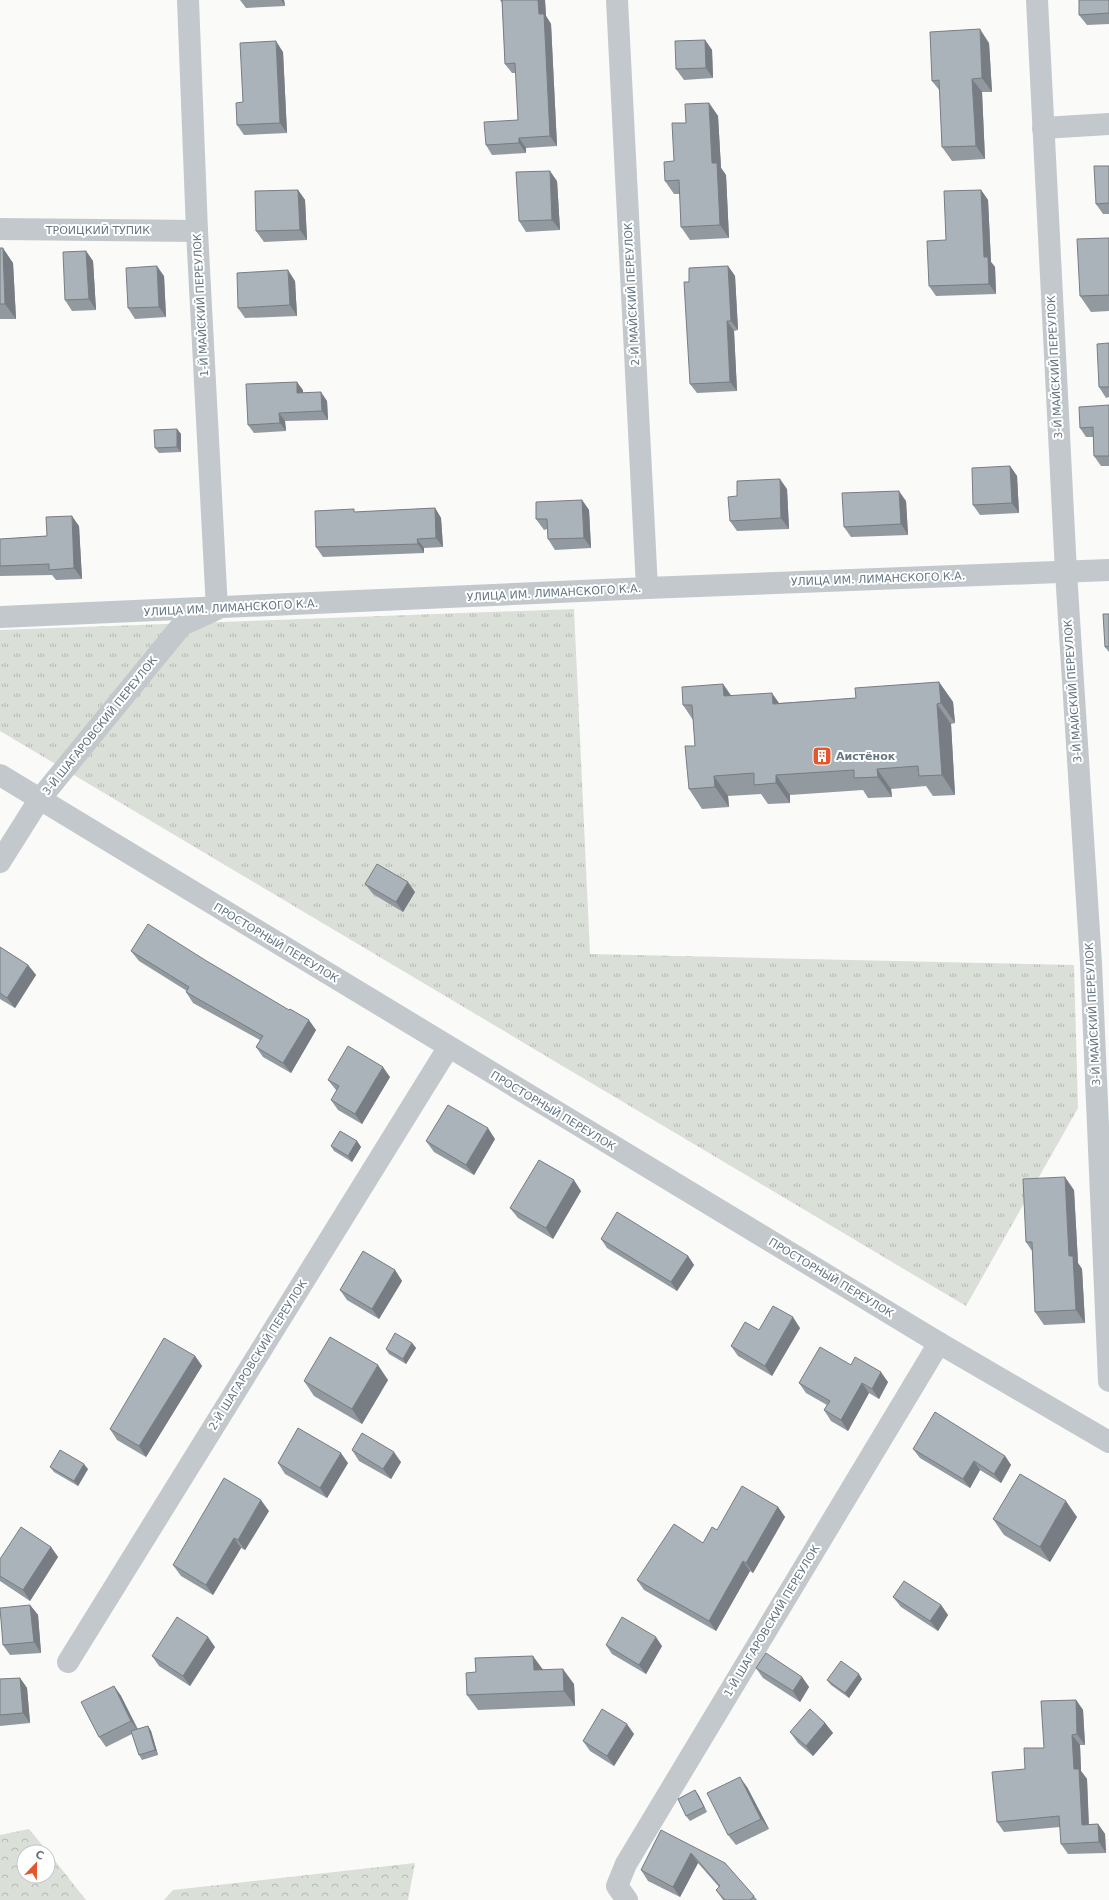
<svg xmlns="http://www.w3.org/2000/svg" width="1109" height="1900" font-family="'DejaVu Sans',sans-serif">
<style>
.grass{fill:url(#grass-tufts)}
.forest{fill:url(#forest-crowns)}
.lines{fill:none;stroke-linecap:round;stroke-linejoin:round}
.minor{stroke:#c3c8cc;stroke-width:22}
.wall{fill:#929a9f}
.shaded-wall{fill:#777d82}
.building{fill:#aab3b9;stroke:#777d82}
.labels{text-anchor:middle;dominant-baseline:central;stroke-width:4;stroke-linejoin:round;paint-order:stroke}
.street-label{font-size:11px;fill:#657683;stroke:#fff}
.poi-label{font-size:11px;font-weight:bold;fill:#657683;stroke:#fff;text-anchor:start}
</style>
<defs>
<pattern id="grass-tufts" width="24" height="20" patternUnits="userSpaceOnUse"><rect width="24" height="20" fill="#dadfd7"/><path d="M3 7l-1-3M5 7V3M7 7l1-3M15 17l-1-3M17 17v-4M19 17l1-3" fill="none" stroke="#b4b9b4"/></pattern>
<pattern id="forest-crowns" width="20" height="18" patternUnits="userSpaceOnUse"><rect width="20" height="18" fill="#dadfd7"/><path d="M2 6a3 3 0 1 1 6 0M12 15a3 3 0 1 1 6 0" fill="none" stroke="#b4b9b4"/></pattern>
</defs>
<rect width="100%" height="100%" fill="#fafaf8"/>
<!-- grass -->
<path class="grass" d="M574 609 590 954 1074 965 1078 1108 966 1306 0 731V630Z"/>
<!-- forest -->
<g class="forest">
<path d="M29 1829 48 1852H24V1876H48V1852L86 1900H0V1835Z"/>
<path d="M415 1863 408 1900H164L173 1890Z"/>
</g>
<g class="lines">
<!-- minor -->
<g class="minor">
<path d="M617 0 647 588"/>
<path d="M1037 0 1066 572 1091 963 1109 1381"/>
<path d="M1043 128 1109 124"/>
<path d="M0 229 197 231"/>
<path d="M0 617 647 588 1109 570"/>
<path d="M0 775 939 1343 1109 1442"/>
<path d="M0 862 39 800 182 625 217 609 197 231 188 0"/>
<path d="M68 1662 448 1048"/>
<path d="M627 1900 617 1886 626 1864 939 1343"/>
</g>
</g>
<!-- wall -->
<g class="wall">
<path d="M240 0H284L285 6 246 8Z"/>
<path d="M500 0H545L546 16 551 24 557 146 526 148V153L492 155 486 145 518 120 516 73H512L505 64 502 3Z"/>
<path d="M1109 0V24L1087 25 1079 15Z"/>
<path d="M705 40 712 50 713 78 684 80 676 69Z"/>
<path d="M989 43 992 92H982L985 159 952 161 942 147 940 91 932 81Z"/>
<path d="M283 52 287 133 244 135 237 125 243 102Z"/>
<path d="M709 103 718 116 721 168 726 175 729 238 690 240 681 227 680 194H674L665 181 674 161 686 123Z"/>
<path d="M1109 166V214H1103L1096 204Z"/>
<path d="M557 181 560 230 526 232 519 221Z"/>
<path d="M298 190 305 200 307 240 264 242 256 231Z"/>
<path d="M981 190 988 200 991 262 995 267 996 294 936 296 929 286 946 240Z"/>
<path d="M1109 238V311L1091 312 1080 296Z"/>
<path d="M0 248 13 263 16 319H0Z"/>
<path d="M86 251 93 261 96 310 72 311 65 300Z"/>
<path d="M728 266 735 276 738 330 734 331 737 391 697 393 690 384 689 282Z"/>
<path d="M164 276 166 317 135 319 128 308Z"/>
<path d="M295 281 297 316 245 318 238 308Z"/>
<path d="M1109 343V397L1106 398 1099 387Z"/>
<path d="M303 390V393L327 401 328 420 285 421 286 431 254 433 248 425Z"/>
<path d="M1109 405V466H1101L1094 456 1093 437H1086L1080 428Z"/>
<path d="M177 429 181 434V452L159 453 155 448Z"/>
<path d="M1010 466 1017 476 1019 513 980 515 973 505Z"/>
<path d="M787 489 789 529 737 531 730 521 737 496Z"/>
<path d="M582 500 589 510 591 548 555 550 548 539 547 529 544 530 536 519Z"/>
<path d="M906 501 908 535 851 537 844 527Z"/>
<path d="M435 508 441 518 443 547 424 548V553L323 557 316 547 356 512Z"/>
<path d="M79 526 82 579 56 580 52 575 0 576V539L47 536Z"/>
<path d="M1109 614V652L1105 647Z"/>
<path d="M939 682 953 702 955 723 951 724 955 795 933 796 926 786 891 789 892 797 868 798 863 790 790 795V803L768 804 761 794 728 796 729 807 702 809 689 789 695 746 693 720 683 705 723 684 731 696 779 703 856 698Z"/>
<path d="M365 884 415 892 403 912 373 894Z"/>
<path d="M0 947 28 965 36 975 15 1008 0 999Z"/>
<path d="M131 951 316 1030 291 1073 263 1057 256 1047 260 1040 193 1003 186 992 187 991 139 961Z"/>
<path d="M390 1077 362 1124 338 1110 331 1100 337 1091 336 1090 328 1080Z"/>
<path d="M495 1139 474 1175 434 1152 426 1141Z"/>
<path d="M357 1141 361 1147 352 1162 334 1151 331 1146Z"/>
<path d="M1074 1190 1078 1263 1082 1269 1085 1323 1044 1325 1035 1312 1032 1251 1026 1242Z"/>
<path d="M581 1191 553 1239 518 1218 510 1208Z"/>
<path d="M601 1239 688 1256 694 1265 677 1291 607 1248Z"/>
<path d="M395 1270 402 1281 379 1319 347 1300 340 1290Z"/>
<path d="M800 1328 772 1376 738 1356 731 1346 759 1330Z"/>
<path d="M412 1343 416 1348 406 1364 389 1354 386 1349Z"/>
<path d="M195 1356 202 1366 146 1457 117 1440 110 1429Z"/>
<path d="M851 1365 888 1382 879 1399 869 1393 848 1431 831 1421 824 1410 827 1405 806 1393 799 1383Z"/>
<path d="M388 1380 362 1424 314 1396 304 1381Z"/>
<path d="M913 1449 1005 1456 1011 1465 1001 1483 980 1470 970 1488 920 1458Z"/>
<path d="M352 1450 401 1462 391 1479 359 1461Z"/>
<path d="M278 1463H348L327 1498 285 1474Z"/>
<path d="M50 1467 88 1469 78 1486 54 1472Z"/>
<path d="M778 1507 785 1517 753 1573 750 1571 716 1631 644 1590 637 1580 703 1543 717 1530Z"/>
<path d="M269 1511 245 1550 241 1548 213 1595 181 1576 173 1565Z"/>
<path d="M1077 1517 1050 1562 1004 1535 993 1519Z"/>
<path d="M51 1547 58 1557 30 1601 0 1581V1559Z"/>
<path d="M893 1597 941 1605 948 1615 938 1631 901 1607Z"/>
<path d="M30 1605 38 1615 41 1653 10 1655 3 1645Z"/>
<path d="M606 1645 662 1646 646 1674 612 1654Z"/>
<path d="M215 1647 190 1686 159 1666 152 1656Z"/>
<path d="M756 1668 802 1677 809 1687 800 1702 763 1678Z"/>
<path d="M543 1670 574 1684 575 1706 478 1710 467 1695Z"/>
<path d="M20 1678 27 1688 30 1723 0 1726V1679Z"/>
<path d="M862 1679 849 1698 831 1685 827 1680Z"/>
<path d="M114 1686 121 1696 138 1729 148 1726 151 1731 158 1755 142 1760 139 1755 132 1734 106 1747 99 1737Z"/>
<path d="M1076 1700 1083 1710 1085 1745H1080L1081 1771 1087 1779 1089 1824H1098L1105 1834 1106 1853 1068 1854 1061 1844 1060 1827 1004 1832 997 1822 1044 1748Z"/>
<path d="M825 1723 833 1733 813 1756 798 1743 790 1732Z"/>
<path d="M634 1734 614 1766 590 1751 583 1741Z"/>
<path d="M747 1787 769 1829 736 1845 728 1835Z"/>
<path d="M695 1790 699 1796 707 1812 690 1821 686 1816Z"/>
<path d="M661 1830 754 1896 757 1900H723L716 1890 719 1887 698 1863 680 1897 648 1881 641 1870Z"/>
</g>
<!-- shaded-wall -->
<g class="shaded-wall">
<path d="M281 0H284L285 6Z"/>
<path d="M538 0H545L546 16 551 24 557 146 550 136 539 14Z"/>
<path d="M980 29 989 43 992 92 982 78Z"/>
<path d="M705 40 712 50 713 78 706 68Z"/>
<path d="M276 41 283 52 287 133 280 123Z"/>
<path d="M972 79 982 92 985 159 976 146Z"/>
<path d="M709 103 718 116 721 168 726 175 729 238 720 225 712 163Z"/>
<path d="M519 138 526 148V153L519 143Z"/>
<path d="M550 171 557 181 560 230 552 220Z"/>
<path d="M298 190 305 200 307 240 300 230Z"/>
<path d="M981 190 988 200 991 262 995 267 996 294 989 284 984 257Z"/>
<path d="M3 248 13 263 16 319 5 304Z"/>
<path d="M86 251 93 261 96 310 89 299Z"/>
<path d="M157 266 164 276 166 317 159 307Z"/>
<path d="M728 266 735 276 738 330 731 321Z"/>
<path d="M288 270 295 281 297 316 290 305Z"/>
<path d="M727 321 734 331 737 391 730 382Z"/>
<path d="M297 382 303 390V401L297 393Z"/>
<path d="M321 392 327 401 328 420 322 411Z"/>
<path d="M279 413 285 421 286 431 280 423Z"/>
<path d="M177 429 181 434V452L177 447Z"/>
<path d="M1010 466 1017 476 1019 513 1012 503Z"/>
<path d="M780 479 787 489 789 529 781 518Z"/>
<path d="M899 491 906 501 908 535 901 524Z"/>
<path d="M582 500 589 510 591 548 584 538Z"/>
<path d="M435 508 441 518 443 547 436 538Z"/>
<path d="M72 516 79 526 82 579 74 568Z"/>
<path d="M417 539 424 548V553L418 544Z"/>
<path d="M939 682 953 702 955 723 941 703Z"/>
<path d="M723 684 737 704 724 696Z"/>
<path d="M772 693 786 713 773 704Z"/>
<path d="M937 704 951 724 955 795 942 775Z"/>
<path d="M877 769 891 789 892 797 878 777Z"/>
<path d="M776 775 790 795V803L776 783Z"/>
<path d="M714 776 728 796 729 807 715 787Z"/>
<path d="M408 882 415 892 403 912 396 902Z"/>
<path d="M28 965 36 975 15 1008 7 998Z"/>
<path d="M309 1020 316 1030 291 1073 283 1063Z"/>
<path d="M383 1067 390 1077 362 1124 355 1114Z"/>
<path d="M488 1128 495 1139 474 1175 466 1165Z"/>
<path d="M357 1141 361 1147 352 1162 348 1156Z"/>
<path d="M1065 1177 1074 1190 1078 1263 1082 1269 1085 1323 1076 1310 1069 1256Z"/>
<path d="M574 1180 581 1191 553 1239 546 1228Z"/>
<path d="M688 1256 694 1265 677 1291 671 1282Z"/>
<path d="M395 1270 402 1281 379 1319 372 1309Z"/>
<path d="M793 1317 800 1328 772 1376 765 1366Z"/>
<path d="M412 1343 416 1348 406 1364 403 1359Z"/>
<path d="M195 1356 202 1366 146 1457 139 1446Z"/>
<path d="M378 1365 388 1380 362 1424 352 1409Z"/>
<path d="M881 1372 888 1382 879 1399 872 1389Z"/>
<path d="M862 1383 869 1393 848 1431 841 1420Z"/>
<path d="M394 1452 401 1462 391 1479 383 1469Z"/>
<path d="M341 1453 348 1463 327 1498 320 1488Z"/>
<path d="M1005 1456 1011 1465 1001 1483 994 1474Z"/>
<path d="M974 1461 980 1470 970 1488 963 1479Z"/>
<path d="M84 1464 88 1469 78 1486 74 1481Z"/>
<path d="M261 1500 269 1511 245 1550 238 1540Z"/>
<path d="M1066 1501 1077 1517 1050 1562 1040 1547Z"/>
<path d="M778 1507 785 1517 753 1573 746 1563Z"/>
<path d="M234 1538 241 1548 213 1595 206 1585Z"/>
<path d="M51 1547 58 1557 30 1601 23 1590Z"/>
<path d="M743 1561 750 1571 716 1631 709 1621Z"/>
<path d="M30 1605 38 1615 41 1653 34 1642Z"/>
<path d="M941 1605 948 1615 938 1631 930 1621Z"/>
<path d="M208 1637 215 1647 190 1686 183 1676Z"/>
<path d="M656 1637 662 1646 646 1674 639 1665Z"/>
<path d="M533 1656 544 1671 534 1670Z"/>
<path d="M563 1669 574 1684 575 1706 564 1691Z"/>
<path d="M859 1674 862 1679 849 1698 845 1693Z"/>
<path d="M802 1677 809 1687 800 1702 793 1691Z"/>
<path d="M20 1678 27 1688 30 1723 23 1713Z"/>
<path d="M114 1686 121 1696 138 1731 131 1721Z"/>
<path d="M1076 1700 1083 1710 1085 1745 1077 1734Z"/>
<path d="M825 1723 833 1733 813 1756 806 1746Z"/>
<path d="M627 1724 634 1734 614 1766 607 1756Z"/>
<path d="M148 1726 151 1731 158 1755 155 1750Z"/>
<path d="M1072 1735 1080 1745 1081 1771 1087 1779 1089 1835 1082 1825 1074 1769Z"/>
<path d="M740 1777 747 1787 769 1829 761 1819Z"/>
<path d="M695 1790 699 1796 707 1812 704 1807Z"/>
<path d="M1098 1824 1105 1834 1106 1853 1099 1842Z"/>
<path d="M691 1853 698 1863 680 1897 673 1887Z"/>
</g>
<!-- building -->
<g class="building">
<path d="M502 0H538L539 14H544L550 136 519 138V143L486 145 484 122 518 120 515 63 505 64Z"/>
<path d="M1079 0H1109V13L1079 15Z"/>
<path d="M980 29 982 78 972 79 976 146 942 147 939 80 932 81 930 32Z"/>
<path d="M705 40 706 68 676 69 675 41Z"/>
<path d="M276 41 280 123 237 125 236 103 243 102 240 43Z"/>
<path d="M709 103 712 163H717L720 225 681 227 679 180 665 181 664 162 674 161 672 123H686L685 104Z"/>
<path d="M1094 166H1109V203L1096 204Z"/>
<path d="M550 171 552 220 519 221 516 172Z"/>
<path d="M298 190 300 230 256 231 255 191Z"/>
<path d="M981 190 984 257H988L989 284 929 286 927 241 946 240 944 191Z"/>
<path d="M1109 238V295L1080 296 1077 239Z"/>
<path d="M0 248H3L5 304H0Z"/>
<path d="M86 251 89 299 65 300 63 252Z"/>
<path d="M157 266 159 307 128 308 126 268Z"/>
<path d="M728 266 731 321H727L730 382 690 384 684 282H689V268Z"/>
<path d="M288 270 290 305 238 308 237 273Z"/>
<path d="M1109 343V387H1099L1097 344Z"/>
<path d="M297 382V393L321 392 322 411 279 413 280 423 248 425 246 384Z"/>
<path d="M1109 405V456H1094L1093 427 1080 428 1079 407Z"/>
<path d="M177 429V447L155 448 154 430Z"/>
<path d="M1010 466 1012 503 973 505 972 468Z"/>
<path d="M780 479 781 518 730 521 728 497 737 496V481Z"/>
<path d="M899 491 901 524 844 527 842 493Z"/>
<path d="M582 500 584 538 548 539 547 519H536V502Z"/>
<path d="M435 508 436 538 417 539 418 544 316 547 315 511 354 509V512Z"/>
<path d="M72 516 74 568 49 570V564L0 566V539L47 536 46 517Z"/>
<path d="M1103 614H1109V646L1105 647Z"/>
<path d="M939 682 941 703 937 704 942 775 919 776 918 766 877 769 878 777 854 778V770L776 775V783L754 785V773L714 776 715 787 689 789 685 746H695L692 705H683L682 687 723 684 724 696 772 693 773 704 856 698 855 688Z"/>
<path d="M377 864 408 882 396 902 365 884Z"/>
<path d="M148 924 205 960 289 1010 290 1009 309 1020 283 1063 256 1047 263 1036 186 992 189 987 131 951Z"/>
<path d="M0 947 28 965 7 998 0 993Z"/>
<path d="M348 1046 383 1067 355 1114 331 1100 339 1086 328 1080Z"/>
<path d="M448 1105 488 1128 466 1165 426 1141Z"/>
<path d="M340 1131 357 1141 348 1156 331 1146Z"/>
<path d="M539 1160 574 1180 546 1228 510 1208Z"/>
<path d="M1065 1177 1069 1256H1073L1076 1310 1035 1312 1032 1242H1026L1023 1179Z"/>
<path d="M617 1212 688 1256 671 1282 601 1239Z"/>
<path d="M363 1251 395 1270 372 1309 340 1290Z"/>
<path d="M773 1306 793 1317 765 1366 731 1346 745 1322 759 1330Z"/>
<path d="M395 1333 412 1343 403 1359 386 1349Z"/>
<path d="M330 1337 378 1365 352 1409 304 1381Z"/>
<path d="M164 1338 195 1356 139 1446 110 1429Z"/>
<path d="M820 1347 851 1365 855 1357 881 1372 872 1389 862 1383 841 1420 824 1410 830 1401 799 1383Z"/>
<path d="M935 1412 1005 1456 994 1474 974 1461 963 1479 913 1449Z"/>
<path d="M298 1428 341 1453 320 1488 278 1463Z"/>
<path d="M362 1433 394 1452 383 1469 352 1450Z"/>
<path d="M60 1450 84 1464 74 1481 50 1467Z"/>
<path d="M1020 1474 1066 1501 1040 1547 993 1519Z"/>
<path d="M224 1478 261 1500 238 1540 234 1538 206 1585 173 1565Z"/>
<path d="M742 1486 778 1507 746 1563 743 1561 709 1621 637 1580 674 1524 703 1543 712 1527 717 1530Z"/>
<path d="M21 1527 51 1547 23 1590 0 1576V1559Z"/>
<path d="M904 1581 941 1605 930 1621 893 1597Z"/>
<path d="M30 1605 34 1642 3 1645 0 1608Z"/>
<path d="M177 1617 208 1637 183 1676 152 1656Z"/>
<path d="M622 1617 656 1637 639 1665 606 1645Z"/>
<path d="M766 1653 802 1677 793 1691 756 1668Z"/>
<path d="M533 1656 534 1670 563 1669 564 1691 467 1695 466 1673 476 1672 475 1658Z"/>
<path d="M841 1661 859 1674 845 1693 827 1680Z"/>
<path d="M20 1678 23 1713 0 1715V1679Z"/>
<path d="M114 1686 131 1721 99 1737 81 1702Z"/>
<path d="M1076 1700 1077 1734 1072 1735 1074 1769H1079L1082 1825 1098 1824 1099 1842 1061 1844 1059 1816 997 1822 992 1772 1025 1769 1024 1748H1044L1041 1701Z"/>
<path d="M602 1709 627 1724 607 1756 583 1741Z"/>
<path d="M810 1709 825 1723 806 1746 790 1732Z"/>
<path d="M148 1726 155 1750 139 1755 131 1731Z"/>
<path d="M740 1777 761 1819 728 1835 707 1793Z"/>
<path d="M695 1790 704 1807 686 1816 678 1799Z"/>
<path d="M661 1830 725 1863 754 1896 750 1900H725L716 1890 720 1886 691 1853 673 1887 641 1870Z"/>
</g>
<!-- icons -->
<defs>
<symbol id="building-square" viewBox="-11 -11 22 22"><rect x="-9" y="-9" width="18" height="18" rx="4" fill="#e4572e" stroke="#fff"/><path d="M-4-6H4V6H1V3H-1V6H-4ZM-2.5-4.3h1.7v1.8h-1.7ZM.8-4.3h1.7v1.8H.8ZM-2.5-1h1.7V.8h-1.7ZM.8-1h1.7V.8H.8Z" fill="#fff"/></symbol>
</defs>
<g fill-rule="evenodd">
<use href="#building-square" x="811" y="745" width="22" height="22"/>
</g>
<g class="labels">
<!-- street labels -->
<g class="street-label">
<text x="98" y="230">ТРОИЦКИЙ ТУПИК</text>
<text transform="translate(632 294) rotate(-93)">2-Й МАЙСКИЙ ПЕРЕУЛОК</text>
<text transform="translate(201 305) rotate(-93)">1-Й МАЙСКИЙ ПЕРЕУЛОК</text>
<text transform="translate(1055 367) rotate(-93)">3-Й МАЙСКИЙ ПЕРЕУЛОК</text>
<text transform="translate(878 579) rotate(-2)">УЛИЦА ИМ. ЛИМАНСКОГО К.А.</text>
<text transform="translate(554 593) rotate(-3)">УЛИЦА ИМ. ЛИМАНСКОГО К.А.</text>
<text transform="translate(231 608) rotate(-3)">УЛИЦА ИМ. ЛИМАНСКОГО К.А.</text>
<text transform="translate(1073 691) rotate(-94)">3-Й МАЙСКИЙ ПЕРЕУЛОК</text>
<text transform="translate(100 726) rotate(-51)">3-Й ШАГАРОВСКИЙ ПЕРЕУЛОК</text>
<text transform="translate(276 943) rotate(31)">ПРОСТОРНЫЙ ПЕРЕУЛОК</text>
<text transform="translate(1093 1014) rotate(-93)">3-Й МАЙСКИЙ ПЕРЕУЛОК</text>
<text transform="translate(553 1111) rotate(31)">ПРОСТОРНЫЙ ПЕРЕУЛОК</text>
<text transform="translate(831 1278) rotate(31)">ПРОСТОРНЫЙ ПЕРЕУЛОК</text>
<text transform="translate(258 1355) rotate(-58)">2-Й ШАГАРОВСКИЙ ПЕРЕУЛОК</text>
<text transform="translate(772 1621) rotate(-59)">1-Й ШАГАРОВСКИЙ ПЕРЕУЛОК</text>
</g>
<!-- poi labels -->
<g class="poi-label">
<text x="836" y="756">Аистёнок</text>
</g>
</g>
<!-- north arrow -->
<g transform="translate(36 1864) rotate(22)"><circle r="19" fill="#ffffff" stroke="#c1c8cd"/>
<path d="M0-3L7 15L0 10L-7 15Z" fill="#e4572e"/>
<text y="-6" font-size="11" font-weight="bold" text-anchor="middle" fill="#657683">С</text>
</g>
</svg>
